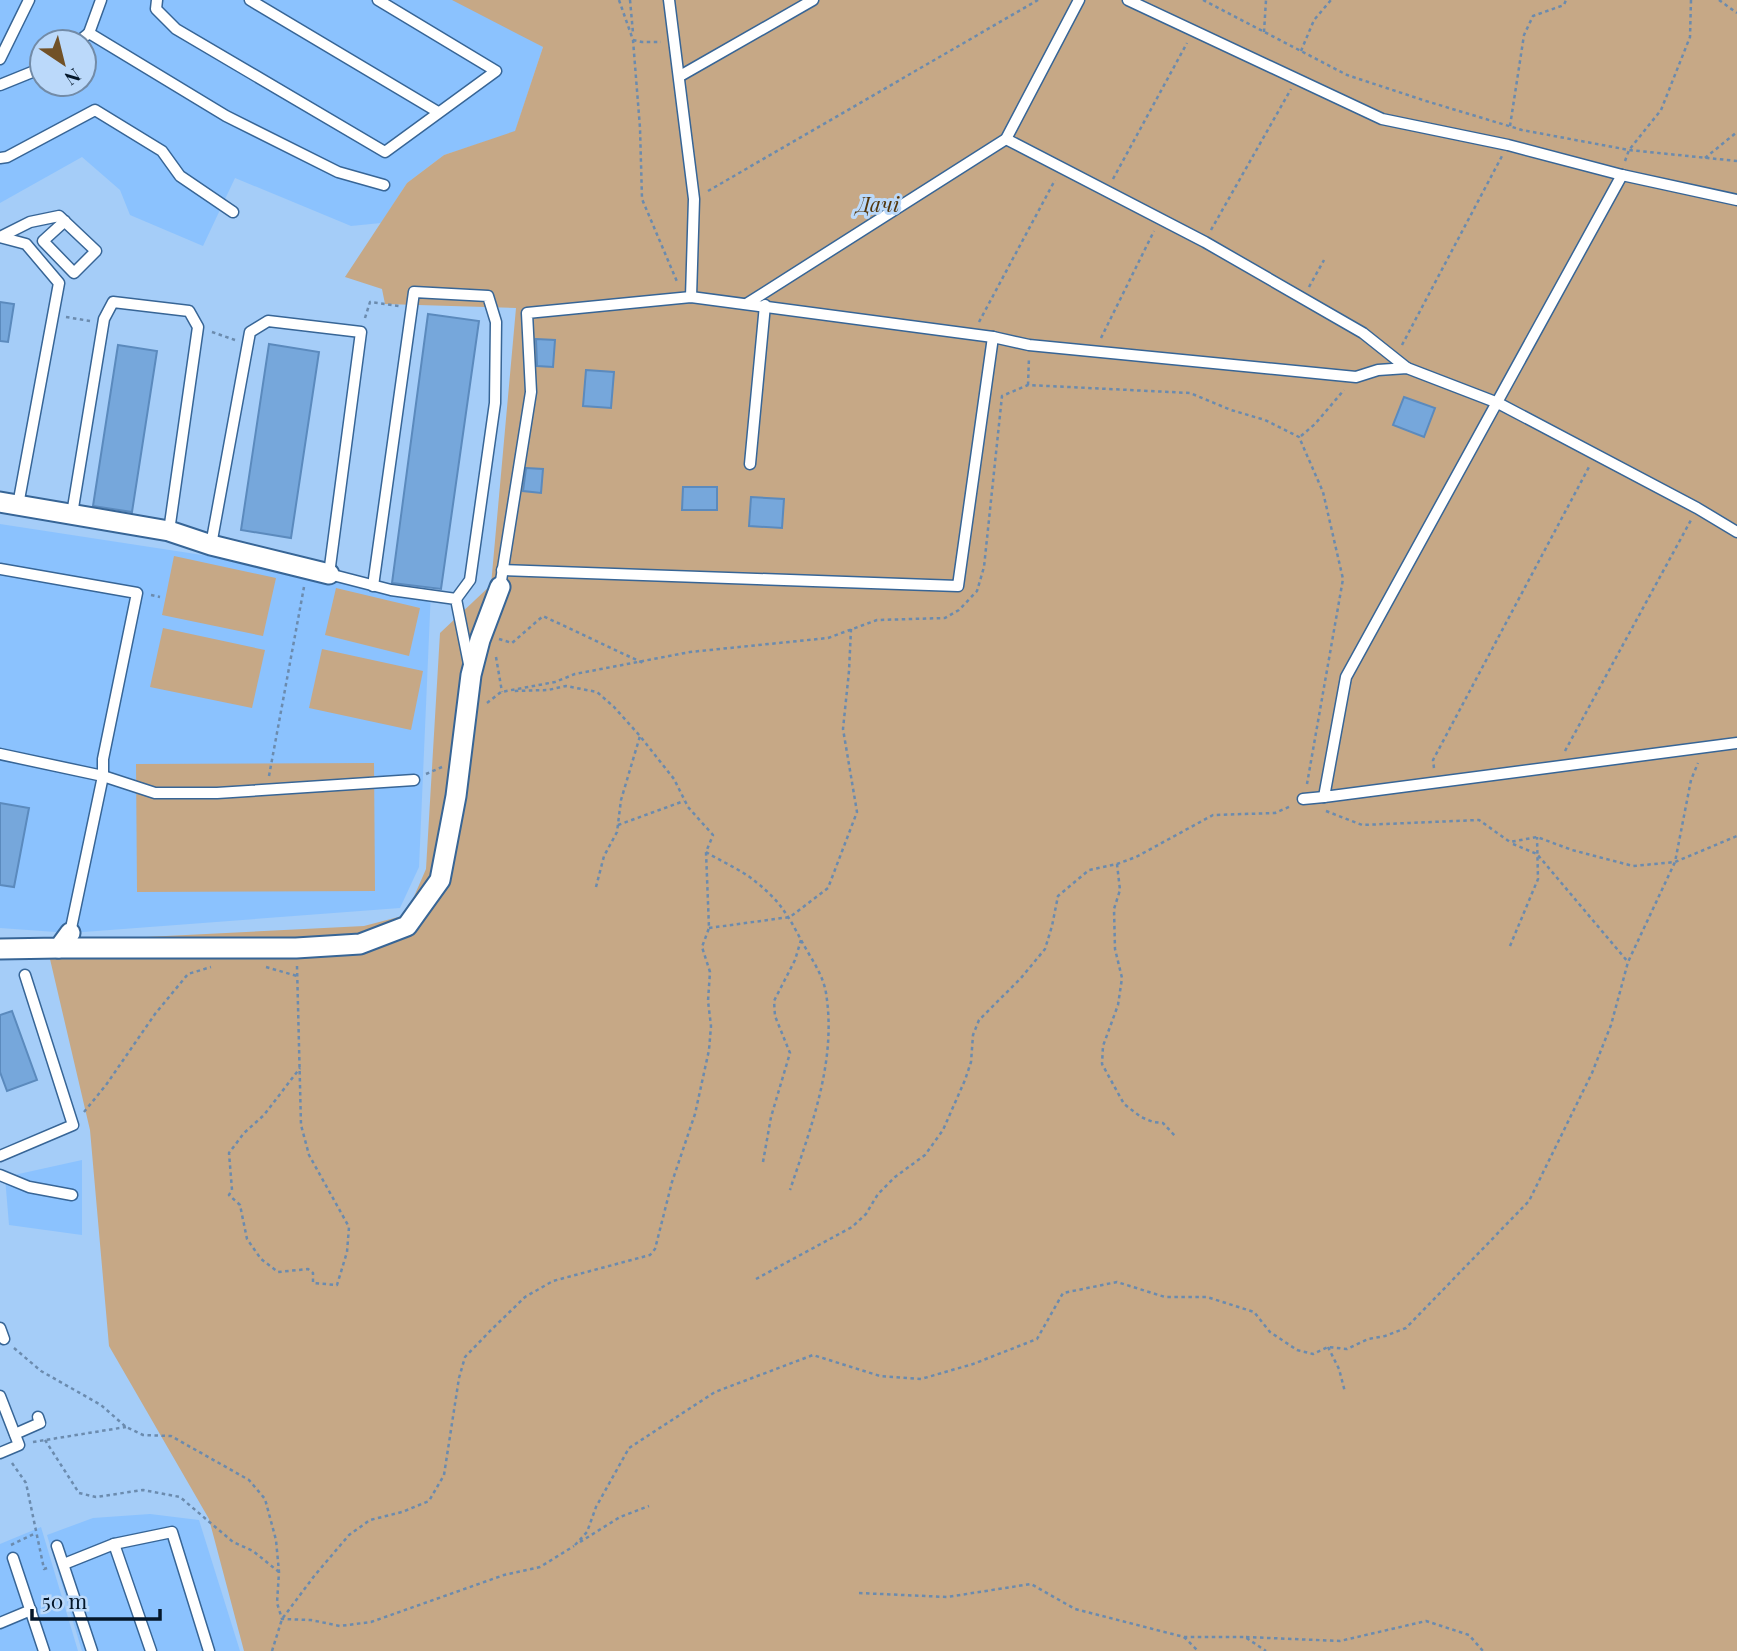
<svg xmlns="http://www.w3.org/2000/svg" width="1737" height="1651" font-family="'Playfair Display',serif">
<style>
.built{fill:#8bc2fe;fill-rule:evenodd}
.green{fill:#c6a886}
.building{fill:#76a7db;stroke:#5b8abd;stroke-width:2}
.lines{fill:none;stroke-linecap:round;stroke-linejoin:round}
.service-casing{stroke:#376596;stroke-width:13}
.minor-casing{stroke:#376596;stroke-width:23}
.path{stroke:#6b8bae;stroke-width:2.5;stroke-dasharray:3.5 3.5;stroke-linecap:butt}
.service{stroke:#fff;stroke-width:10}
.minor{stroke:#fff;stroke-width:19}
.labels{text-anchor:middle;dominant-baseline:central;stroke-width:6;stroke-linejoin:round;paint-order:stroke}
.park-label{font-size:21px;font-style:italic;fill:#52360d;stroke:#bbd9fa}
</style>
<rect width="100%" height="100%" fill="#a5cdf8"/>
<!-- built -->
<g class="built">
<path d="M0 0H461L543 47 515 132 444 155 407 183 381 223 351 226 235 178 203 246 130 215 120 190 82 157 0 203ZM42 42H84V84H42Z"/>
<path d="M0 524 431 590 419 867 400 908 70 933 0 928Z"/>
<path d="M82 1160V1235L9 1225 5 1177Z"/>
<path d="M150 1514 199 1520 240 1651H82L47 1535 93 1518Z"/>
<path d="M41 1527 78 1651H0V1544Z"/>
</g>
<!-- green -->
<g class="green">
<path d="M452 0H1737V1651H244L209 1519 109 1346 90 1130 46 942 364 926 406 915 426 869 440 633 491 585 516 308 385 304 382 289 345 277 407 183 444 155 515 131 543 47Z"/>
<path d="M174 556 276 578 263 636 162 615Z"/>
<path d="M336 588 420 608 409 656 325 635Z"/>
<path d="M163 628 265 650 252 708 150 687Z"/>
<path d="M322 649 423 671 411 730 309 708Z"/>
<path d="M374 763 375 891 137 892 136 764Z"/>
</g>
<!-- building -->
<g class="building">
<path d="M0 302 14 304 8 342 0 341Z"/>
<path d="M428 314 479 321 441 589 392 583Z"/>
<path d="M536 339 555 340 553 367 537 366Z"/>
<path d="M269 344 319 352 291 538 241 530Z"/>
<path d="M118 345 157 351 132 512 93 506Z"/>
<path d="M586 370 614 372 611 408 583 406Z"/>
<path d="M1404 397 1435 408 1424 437 1393 425Z"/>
<path d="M526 468 543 469 541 493 523 491Z"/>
<path d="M683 487H717V510H682Z"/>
<path d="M751 497 784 499 782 528 749 526Z"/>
<path d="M0 803 29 808 14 887 0 885Z"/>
<path d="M12 1011 37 1080 7 1091 0 1072V1015Z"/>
</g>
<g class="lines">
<defs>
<g id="service">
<path d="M157 0 156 9 176 29 385 152 496 71 378 0"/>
<path d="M250 0 438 112"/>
<path d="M669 0 694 199 691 297"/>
<path d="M1128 0 1382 119 1508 145 1622 175 1737 200"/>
<path d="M89 33 101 0"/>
<path d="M78 42 89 33 226 116 338 172 384 185"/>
<path d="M0 59 29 0"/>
<path d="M680 76 813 0"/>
<path d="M0 85 42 68"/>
<path d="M1006 139 1205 242 1363 333 1407 368"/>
<path d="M0 158 7 157 95 110 162 151 180 176 233 212"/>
<path d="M1622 175 1346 677 1324 797 1737 743"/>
<path d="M0 237 26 244 59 283 18 505"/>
<path d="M0 237 30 222 59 216 96 251 74 273 43 241 65 221"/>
<path d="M748 303 1006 139 1079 0"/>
<path d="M750 464 765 305"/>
<path d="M72 514 104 319 113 302 189 311 198 327 169 531"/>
<path d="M211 545 250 332 268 321 361 332 329 574 391 590 456 599 469 664"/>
<path d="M0 569 137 593 103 759V776L70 933"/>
<path d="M502 570 958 586 993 337"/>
<path d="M373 586 414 292 488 296 496 322 495 403 470 580 456 599"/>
<path d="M500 587 531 392 527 313 691 297 993 337 1029 345 1356 377 1378 370 1407 368 1498 403 1697 508 1737 532"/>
<path d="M0 754 103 776 155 793H217L414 780"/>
<path d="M1303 799 1324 797"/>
<path d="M0 1156 73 1125 25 975"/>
<path d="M0 1175 29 1187 72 1195"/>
<path d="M0 1328 4 1339"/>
<path d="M0 1396 19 1445 0 1453"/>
<path d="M15 1434 40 1423 38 1417"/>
<path d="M114 1544 151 1651"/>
<path d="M57 1546 92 1651"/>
<path d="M13 1558 44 1651"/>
<path d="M64 1564 114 1544 172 1532 209 1651"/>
<path d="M0 1623 31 1610"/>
</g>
<g id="minor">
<path d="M0 502 169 531 211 545 329 574"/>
<path d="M59 948H296L360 944 407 926 440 880 456 796 471 675 480 640 500 587"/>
<path d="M0 949 59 948 70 933"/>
</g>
</defs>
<!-- service casing -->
<use href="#service" class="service-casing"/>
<!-- minor casing -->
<use href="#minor" class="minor-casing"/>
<!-- path -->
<g class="path">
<path d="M619 0 633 40 640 128 642 199 678 284"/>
<path d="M630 0 633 33"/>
<path d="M1203 0 1347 75 1426 101 1522 130 1629 150 1737 161"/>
<path d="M1719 0 1737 13"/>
<path d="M1264 32 1266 0"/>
<path d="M633 40 642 42H661"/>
<path d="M1301 51 1314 20 1331 0"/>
<path d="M1510 126 1524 35 1533 16 1564 5 1566 0"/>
<path d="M1705 158 1737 132"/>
<path d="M1625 161 1629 150 1661 110 1690 37 1691 0"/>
<path d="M1113 179 1187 43"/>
<path d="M708 191 1038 0"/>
<path d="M1211 230 1291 89"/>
<path d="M1309 287 1324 260"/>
<path d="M66 317 90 321"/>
<path d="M365 318 370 302 399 306"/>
<path d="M979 322 1055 180"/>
<path d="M212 332 235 340"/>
<path d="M1101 338 1154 231"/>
<path d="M1402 345 1502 156"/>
<path d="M1028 385 1029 357"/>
<path d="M1301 436 1315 424 1344 390"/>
<path d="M151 595 160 597"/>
<path d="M499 639 512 643 543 616 643 663"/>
<path d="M496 657 502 692"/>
<path d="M487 703 501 692 555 682 575 674 690 652 828 638 877 620 945 618 959 610 977 591 984 567 1002 396 1028 385 1190 393 1231 410 1265 420 1299 437 1323 492 1343 579 1307 784"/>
<path d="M1565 751 1691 520"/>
<path d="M1434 768 1433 760 1589 467"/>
<path d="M426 774 442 767"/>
<path d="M269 776 304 587"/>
<path d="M1326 811 1362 825 1479 820 1510 842 1537 837 1572 850 1633 866 1675 862 1737 836"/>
<path d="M618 825 684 801"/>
<path d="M1513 844 1537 854 1628 962"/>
<path d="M706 852C722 862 742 870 756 882 779 900 788 915 801 940 810 957 823 974 826 993 837 1061 811 1127 790 1190"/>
<path d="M1117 864 1120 890 1114 909 1115 949 1122 978 1118 1005 1103 1046 1102 1064 1124 1104 1141 1117 1153 1122 1163 1123 1176 1137"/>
<path d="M596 887 604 856 617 832 621 800 640 736"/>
<path d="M709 928 790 917 828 888 857 812 843 729 849 671 851 629"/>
<path d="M1510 946 1538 879 1537 837"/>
<path d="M297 966 301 1125 309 1155 349 1227 347 1252 337 1285 313 1283V1273L308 1269 278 1272 261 1259 247 1239 240 1205 229 1195 232 1190 229 1153 244 1133 264 1115 300 1068"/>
<path d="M266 967 297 976"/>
<path d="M84 1112 106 1085 155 1014 188 974 211 967"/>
<path d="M763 1162 771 1117 790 1053 775 1016 774 1001 795 960 801 940"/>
<path d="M756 1279 852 1227 866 1214 878 1194 895 1177 925 1155 943 1130 965 1080 971 1062 973 1035 979 1020 1021 978 1045 949 1052 926 1058 896 1089 870 1117 864 1136 857 1213 815 1275 813 1291 806"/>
<path d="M1328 1347 1339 1369 1345 1392"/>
<path d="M14 1348 41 1371 101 1405 126 1427 143 1435 171 1436 249 1480 265 1499 276 1540 279 1572 277 1603 282 1619 311 1620 340 1626 371 1622 504 1575 540 1567 574 1546"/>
<path d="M45 1440 79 1493 96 1497 143 1490 180 1497 233 1542 253 1551 279 1572"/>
<path d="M33 1442 126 1427"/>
<path d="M12 1463 26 1483 44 1569 50 1567"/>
<path d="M580 1542 620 1517 649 1506"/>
<path d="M11 1545 36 1533"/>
<path d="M575 1545 587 1532 596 1507 629 1448 715 1392 813 1355 880 1376 921 1379 973 1364 1037 1339 1063 1293 1117 1282 1165 1297H1207L1254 1312 1270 1332 1297 1350 1313 1354 1328 1347 1347 1349 1368 1339 1385 1336 1406 1328 1529 1201 1592 1073 1611 1025 1628 962 1675 862 1691 780 1698 763"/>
<path d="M859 1593 947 1597 1031 1584 1075 1609 1184 1637H1245L1266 1651"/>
<path d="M1184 1637 1198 1651"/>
<path d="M1246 1637 1340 1641 1426 1621 1469 1635 1483 1651"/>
<path d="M272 1651 282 1619 315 1575 349 1535 370 1520 402 1512 429 1501 444 1475 459 1378 465 1357 490 1331 525 1297 553 1281 650 1255 655 1249 672 1182 695 1114 709 1050 711 1026 708 1001 710 972 702 947 709 928 706 852 713 835 688 807 674 779 640 736 614 707 597 692 566 686 548 690 512 691"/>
</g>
<!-- service -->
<use href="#service" class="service"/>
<!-- minor -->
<use href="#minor" class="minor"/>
</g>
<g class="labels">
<!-- park labels -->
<g class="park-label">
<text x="878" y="203">Дачі</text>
</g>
</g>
<!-- north arrow -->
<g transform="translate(63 63) rotate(145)"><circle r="33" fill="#bbd9fa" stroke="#728ba7" stroke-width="2"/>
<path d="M0-5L12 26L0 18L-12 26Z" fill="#715127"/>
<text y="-10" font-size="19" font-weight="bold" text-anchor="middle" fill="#04172a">N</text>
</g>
<!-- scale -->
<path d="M32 1609v10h128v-10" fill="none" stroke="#04172a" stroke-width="3.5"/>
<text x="42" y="1609" font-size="21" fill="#04172a" stroke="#bbd9fa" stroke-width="5" paint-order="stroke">50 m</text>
</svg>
